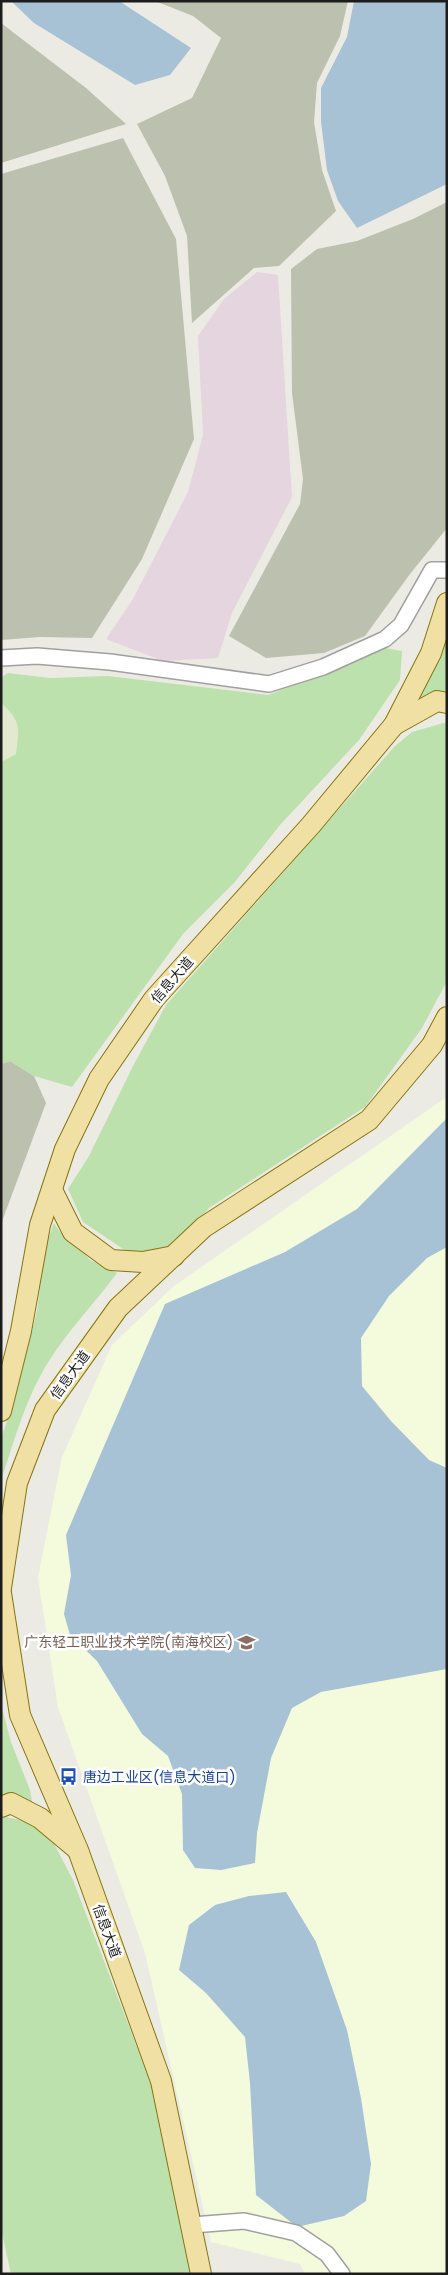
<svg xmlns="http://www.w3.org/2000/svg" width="448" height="2275" font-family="Poppins,'Noto Sans SC',sans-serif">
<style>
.industrial{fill:#e5d5de}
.education{fill:#f4fbdd}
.construction{fill:#bcc0af}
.farmland{fill:#e2e9cf}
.grass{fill:#bce1ad}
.water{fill:#a7c1d5}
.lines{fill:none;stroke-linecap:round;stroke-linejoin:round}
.minor-casing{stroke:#a0a0a0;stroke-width:18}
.major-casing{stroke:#847610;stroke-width:22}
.minor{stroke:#fff;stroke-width:15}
.major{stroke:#f1e0a3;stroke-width:20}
.labels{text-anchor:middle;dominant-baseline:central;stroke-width:5;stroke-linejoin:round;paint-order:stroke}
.street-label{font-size:14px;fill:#1c1c1c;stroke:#fff}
.education-label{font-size:14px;fill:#785e54;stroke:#fff;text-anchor:end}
.transit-label{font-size:14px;fill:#164399;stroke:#fff;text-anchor:start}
</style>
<rect width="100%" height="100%" fill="#ecebe3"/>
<!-- industrial -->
<path class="industrial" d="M257 272 278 275 292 497 232 613 218 658 163 661 106 639 133 599 188 492 203 435 198 336 224 299Z"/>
<!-- education -->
<path class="education" d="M447 1097V2274H305L300 2264 211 2242 145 1953 58 1707 38 1578 62 1457 112 1345 174 1286Z"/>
<!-- construction -->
<g class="construction">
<path d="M155 1H348L340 36 317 83 314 122 322 170 336 211 279 266 254 268 192 323 187 236 165 176 137 124 192 98 221 38 193 16Z"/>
<path d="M1 23 86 88 126 124 1 163Z"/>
<path d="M123 138 176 239 194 439 142 559 92 638 40 637 1 640V174Z"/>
<path d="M447 202V528L410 574 365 636 324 653 266 658 229 636 300 504 303 479 292 393 291 269 317 249 357 241 413 219Z"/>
<path d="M10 1061 34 1076 46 1103 1 1224V1064Z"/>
</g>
<!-- farmland -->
<path class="farmland" d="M1 703 9 710 19 725 16 754 1 762Z"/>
<!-- grass -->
<g class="grass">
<path d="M447 632V692H441L416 702Z"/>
<path d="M385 648 402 651 400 680 359 740 280 825 234 883 183 934 72 1087 34 1076 10 1061 1 1064V762L16 754C19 728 22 722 1 703V677L8 673 50 678 108 676 268 695Z"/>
<path d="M447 722V981L422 1028 365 1107 209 1208 169 1257 126 1251 83 1222 68 1189 89 1156 133 1066 166 1005 394 747 412 732Z"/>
<path d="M54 1223 60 1232 72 1240 90 1260 117 1273C95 1303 69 1329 49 1361 26 1397 14 1441 1 1481V1438L12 1407 31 1336 37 1311 45 1248Z"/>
<path d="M1 1704 11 1742 30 1790 32 1802 22 1799H1Z"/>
<path d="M5 1817 26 1821 51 1838 73 1880 159 2105 193 2274H11L1 2229V1818Z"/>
</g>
<!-- water -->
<g class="water">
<path d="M11 1H119L191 48 170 75 135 85 34 23Z"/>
<path d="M354 1H447V184L357 228 338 201 327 170 321 122V88L347 37Z"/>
<path d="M447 1118V1247L427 1258 389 1296 361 1338 362 1386 391 1421 429 1460 447 1468V1669L321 1692 292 1708 271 1758 257 1833 255 1863 221 1870 195 1868 183 1850 182 1794 168 1756 142 1734 97 1661 70 1635 64 1614 71 1575 66 1535 165 1304 285 1252 357 1209Z"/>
<path d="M286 1892 316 1942 347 2030 361 2098 371 2164 366 2201 344 2216 297 2227 256 2195 250 2083 245 2037 206 1993 179 1970 189 1925 215 1905 249 1896Z"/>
</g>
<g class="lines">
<defs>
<g id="minor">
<path d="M1 658 37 656 110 662 269 684 323 667 385 639 401 625 432 570H447"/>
<path d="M192 2225 244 2221 296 2233 327 2254 342 2274"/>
</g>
<g id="major">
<path d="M394 725 437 701 447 703"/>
<path d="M52 1190 73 1232 111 1260 143 1262 174 1256"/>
<path d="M1 1411 21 1331 40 1225 65 1149 99 1079 154 999 311 825 394 725 431 653 447 603"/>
<path d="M1 1588 17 1483 45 1410 118 1308 204 1227 369 1120 432 1045 447 1017"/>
<path d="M1 1593 20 1715 78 1850 161 2081 201 2274"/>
<path d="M1 1807 11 1803 40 1818 77 1849"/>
</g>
</defs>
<!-- minor casing -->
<use href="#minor" class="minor-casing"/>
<!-- major casing -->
<use href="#major" class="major-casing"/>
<!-- minor -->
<use href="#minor" class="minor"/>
<!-- major -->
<use href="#major" class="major"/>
</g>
<!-- icons -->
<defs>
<symbol id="university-bare" viewBox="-9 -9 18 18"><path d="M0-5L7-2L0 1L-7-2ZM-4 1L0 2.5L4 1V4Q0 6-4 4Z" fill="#8d6e63" stroke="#fff" stroke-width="2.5" paint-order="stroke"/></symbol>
<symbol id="bus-bare" viewBox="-9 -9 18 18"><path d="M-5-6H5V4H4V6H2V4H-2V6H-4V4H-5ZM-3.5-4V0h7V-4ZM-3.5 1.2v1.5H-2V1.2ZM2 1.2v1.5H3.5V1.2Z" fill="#1a4fb4" stroke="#fff" stroke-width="2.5" paint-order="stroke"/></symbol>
</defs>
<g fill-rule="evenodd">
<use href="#university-bare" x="234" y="1630" width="25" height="25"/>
<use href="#bus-bare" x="56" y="1764" width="25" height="25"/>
</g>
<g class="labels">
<!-- street labels -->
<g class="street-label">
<text transform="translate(172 980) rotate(-49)">信息大道</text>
<text transform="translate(70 1375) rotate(-54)">信息大道</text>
<text transform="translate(107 1931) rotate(70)">信息大道</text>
</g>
<!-- education labels -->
<g class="education-label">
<text x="233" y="1642">广东轻工职业技术学院(南海校区)</text>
</g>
<!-- transit labels -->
<g class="transit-label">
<text x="83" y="1777">唐边工业区(信息大道口)</text>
</g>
</g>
<!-- border -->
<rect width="448" height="2275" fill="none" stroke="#1c1c1c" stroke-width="5"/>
</svg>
